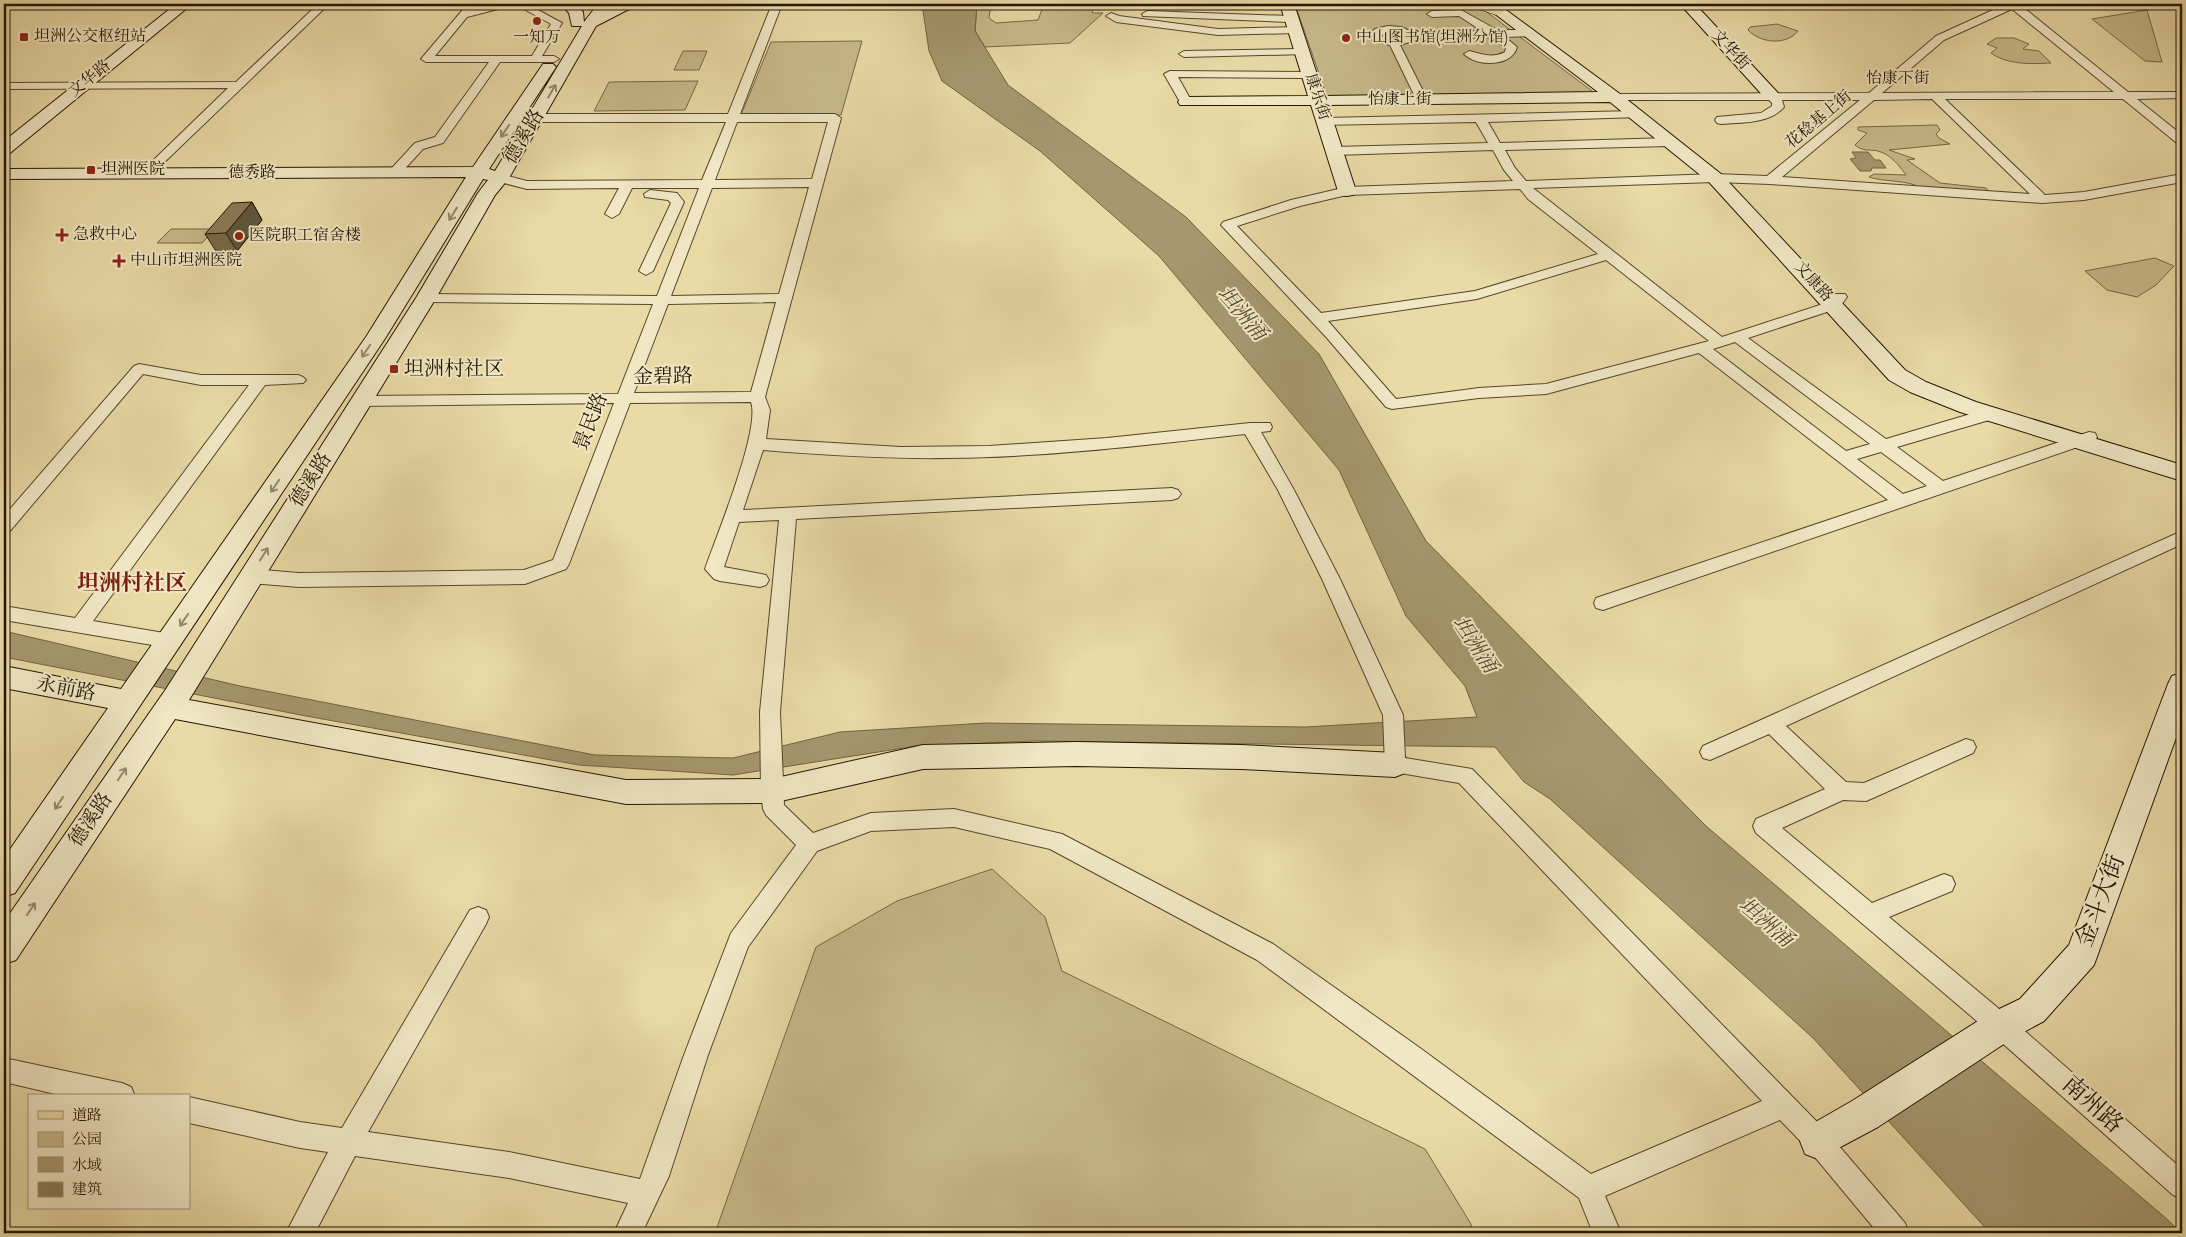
<svg xmlns="http://www.w3.org/2000/svg" width="2186" height="1237" font-family="'IM FELL English','Noto Serif SC',serif">
<style>
.green{fill:#c8b98a;stroke:#766746}
.water{fill:#a6976e;stroke:#726342}
.lines{fill:none;stroke-linecap:round;stroke-linejoin:round}
.street-casing{stroke:#56462a;stroke-width:2}
.secondary-casing{stroke:#251501;stroke-width:2}
.primary-casing{stroke:#251501;stroke-width:1}
.street{fill:#f1e7c5;fill-rule:evenodd}
.secondary{fill:#f1e7c5;fill-rule:evenodd}
.primary{fill:#e9daa6;fill-rule:evenodd}
.wall{fill:#786a4b;stroke:#251501}
.shaded-wall{fill:#61563d;stroke:#251501}
.building{fill:#8b7b57;stroke:#251501}
.oneway{stroke:#95886d}
.poi-dot{fill:#8f2418;stroke:#f1e7c5;stroke-width:2}
.labels{text-anchor:middle;dominant-baseline:central;stroke-width:4;stroke-linejoin:round;paint-order:stroke}
.far-poi-label{font-size:16px;fill:#251501;stroke:#f1e7c5;text-anchor:start}
.far-street-label{font-size:16px;fill:#251501;stroke:#f1e7c5}
.street-label{font-size:20px;fill:#251501;stroke:#f1e7c5}
.poi-label{font-size:20px;fill:#251501;stroke:#f1e7c5;text-anchor:start}
.water-label{font-size:21px;font-style:italic;fill:#59492d;stroke:#f1e7c5}
.quarter-label{font-size:22px;font-weight:bold;fill:#7a1f14;stroke:#f1e7c5}
.near-street-label{font-size:24px;fill:#251501;stroke:#f1e7c5}
</style>
<rect width="100%" height="100%" fill="#e9daa6"/>
<filter id="stains"><feTurbulence type="fractalNoise" baseFrequency=".004" numOctaves="4"/><feColorMatrix values="0 0 0 0 .2 0 0 0 0 .09 0 0 0 0 .02 0 0 0 .5 -.17"/></filter>
<radialGradient id="worn" r=".72"><stop offset=".6" stop-color="#630" stop-opacity="0"/><stop offset="1" stop-color="#630" stop-opacity=".3"/></radialGradient>
<!-- green -->
<g class="green">
<path d="M977 4H991L989 18 996 23 1038 20 1044 4 1091 5 1094 7 1092 13H1103L1070 43 985 47 975 31Z"/>
<path d="M1295 4H1464L1484 10 1596 94 1327 97Z"/>
<path d="M2147 10 2162 62 2145 61 2092 19Z"/>
<path d="M1777 24 1798 31C1786 46 1760 43 1748 30L1750 27Z"/>
<path d="M1996 38H2014L2029 44 2023 49 2039 51 2051 63C2032 64 2007 65 1991 53L1997 48 1987 44Z"/>
<path d="M862 41 841 115H741L771 42Z"/>
<path d="M683 51H707L699 70H674Z"/>
<path d="M698 81 685 110 594 111 609 82Z"/>
<path d="M1937 125 1940 130 1936 134 1939 138 1950 144 1889 150 1915 159 1907 160 1940 183 1986 188 1989 191 1920 188C1911 180 1883 182 1869 177L1874 174 1906 175C1899 165 1890 154 1878 151 1869 149 1863 152 1855 145L1867 133 1858 130V127Z"/>
<path d="M171 229H215L202 243H157Z"/>
<path d="M2155 258 2174 266 2156 285 2137 297 2107 290 2085 271Z"/>
<path d="M992 869 1045 917 1062 971 1425 1149 1471 1224 1472 1233H715L816 947 897 901Z"/>
</g>
<!-- water -->
<g class="water">
<path d="M922 4H977L975 31 1008 85 1186 217 1319 354 1426 541 1706 826 2168 1220 2181 1233H1990L1813 1038 1550 799 1524 782 1495 747 1034 741 916 746 733 775 579 765 306 716 4 657V631L240 686 595 755 733 758 840 732 985 723 1305 727 1477 717 1465 686 1406 616 1339 470 1159 256 1040 151 942 81 929 51Z"/>
<path d="M1852 152H1868L1875 160H1880L1886 168H1872L1871 171H1860L1850 159 1856 158Z"/>
</g>
<g class="lines">
<defs>
<g id="street">
<path d="M318 4H329L149 177H141L139 174 228 88 4 89V83L236 82Z"/>
<path d="M465 4H475L476 6 473 10 496 4H511L510 6 467 17 435 56H532L551 24 515 4H527L562 23 542 56H554L559 59 554 62H500L443 143 423 149 399 175H391L389 172 391 169 415 143 435 137 489 62H426L421 59 466 6Z"/>
<path d="M772 4H782L740 114H835L841 118 765 397 770 410 766 439 901 447 989 446 1107 438 1250 423H1270L1272 427 1270 431 1261 432 1294 490 1340 579 1403 715 1405 758 1472 769 1827 1132 1905 1223 1909 1233H1878L1809 1150 1780 1120 1605 1196 1621 1233H1593L1579 1198 1257 960 1050 849 954 827 871 831 817 851 748 947 708 1055 669 1176 642 1233H614L628 1203 509 1178 355 1156 315 1233H286L328 1152 300 1148 189 1123V1097L300 1122 342 1128 470 910 478 907 486 910 489 917 486 924 368 1132 509 1152 640 1179 684 1055 731 933 796 845 766 815 763 809 761 791 760 712 779 520 739 522 724 567 766 575 769 580 766 585 760 587 720 581 714 579 705 569C716 537 761 429 751 402L630 403 569 564 566 569 525 584 299 587 250 583 244 581 241 576 244 571 250 569 299 573 524 570 553 560 614 403 361 406 355 404 353 401 355 398 361 396 618 394 653 304 426 302 419 298 426 294 657 296 699 188H632L619 214 612 218 605 214 619 188 527 189 496 181 494 178 500 174 527 181 702 180 726 122H536L530 118 536 114H728ZM737 122H828L812 179 715 180ZM809 187 779 294 671 296 712 188ZM776 302 751 392 634 393 668 304ZM1245 434 1278 490 1322 579 1383 715 1385 765 1388 771 1459 783 1762 1101 1591 1174 1420 1048 1273 944 1062 834 954 809 871 813 813 833 784 805 780 712 796 519 1172 500 1178 498 1181 494 1178 490 1172 488 743 510 763 450C825 455 887 459 950 458 1048 457 1147 445 1245 434Z"/>
<path d="M2006 4H2019L2128 92H2182V98L2137 99 2182 135V145L2178 144 2123 99H1945L2045 195 2084 192 2182 174V182L2084 200 2042 203 1770 184 1715 182 1533 188 1722 337 1829 302 1835 294H1845L1847 297 1839 308 1748 338 1886 439 1984 410H1996L1998 414 1996 418 1897 447 1943 481 2089 432 2095 433 2097 437 2095 441 1603 610 1596 608 1594 603 1596 598 1888 500 1699 353 1546 394 1479 398 1392 409 1386 407 1327 338 1221 225 1223 222 1291 200 1347 187 1513 181 1504 170 1493 150 1334 155 1328 151 1334 147 1488 143 1476 122 1320 125 1318 122 1324 118 1636 111 1642 115 1640 117 1488 122 1500 143 1670 138 1676 142 1670 146 1505 150 1515 168 1526 181 1715 174 1767 176 1860 100H1782L1784 107C1769 124 1742 122 1721 124L1717 123 1715 120 1717 117 1761 113 1772 106V103L1769 100H1614L1608 97 1614 94 1869 93 1936 36ZM2012 9 2114 92 1882 93 1944 40ZM1932 99 2030 194 1782 177 1874 100ZM1520 189 1528 199 1598 254 1475 291 1321 313 1237 226 1300 206 1347 195ZM1606 260 1709 341 1546 384 1479 388 1396 399 1328 321 1477 299ZM1735 342 1870 444 1846 451 1713 349ZM1881 452 1927 486 1903 494 1857 459Z"/>
<path d="M1461 10 1497 30H1530L1535 33 1530 36 1505 37 1517 47C1512 67 1477 67 1464 54L1469 51C1482 54 1492 59 1505 52L1506 48 1492 37 1414 38 1412 41 1400 45 1428 101 1422 104 1418 103 1390 45 1372 40 1370 34 1375 29 1388 26 1401 27 1412 32 1482 31 1459 16 1432 17 1427 14 1432 11ZM1386 32 1396 33 1404 36 1394 40 1381 36Z"/>
<path d="M1147 11 1289 16 1294 19 1289 22 1143 16 1142 14Z"/>
<path d="M1111 13 1119 16 1218 29 1295 27 1300 30 1295 33 1218 35 1116 22 1106 16Z"/>
<path d="M1302 49 1306 50 1307 52 1306 54 1184 57 1179 54 1184 51Z"/>
<path d="M1170 71 1309 72 1315 75 1309 78 1178 77 1192 102 1186 105 1180 102 1164 74Z"/>
<path d="M650 190 677 193 684 202 653 271 646 275 639 271 671 203 668 200 645 197 644 194Z"/>
<path d="M139 364 201 375H298L303 377 306 380 303 383 265 385 93 621 170 634 177 636 180 641 177 646 170 648 4 620V606L75 618 249 385H201L143 374 10 531 4 533V516L134 366Z"/>
<path d="M2182 531V544L1786 726 1846 782 1864 783 1966 739 1973 741 1976 747 1973 753 1873 798 1866 801 1843 800 1782 828 1872 903 1944 874 1952 877 1955 884 1952 891 1889 917 2010 1018 2182 1169V1199L2173 1195 1992 1034 1756 833 1753 826 1756 819 1825 789 1769 734 1710 760 1703 758 1700 752 1703 746Z"/>
<path d="M4 1058 122 1083 131 1087 135 1096H64L4 1082Z"/>
</g>
<g id="secondary">
<path d="M176 4H192L10 153 4 154V141Z"/>
<path d="M561 4H576L583 12 584 22 598 4H612L609 8 618 4H635L633 7 596 26 509 178 495 195 436 298 189 700 626 780 772 779 923 745 1076 742 1241 745 1395 753 1405 757 1410 765 1405 773 1395 777 1241 769 1076 766 923 769 772 803 626 804 175 719 16 960 4 964V922L166 689 416 298 478 193 488 180 483 179 386 337 15 893 4 897V858L108 708 4 688V666L121 689 366 337 466 177 4 179V169L473 167 543 64H553L556 67 489 169 495 171 582 26H572L569 13Z"/>
<path d="M1280 4H1294L1324 96 1598 92 1482 4H1498L1620 94 1721 174 1905 370 1926 382 1976 402 2182 465V481L1960 412 1910 392 1889 380 1709 182 1610 102 1328 105 1356 191 1353 195 1347 196 1341 195 1338 191 1311 105H1180L1178 102 1180 99 1186 97 1308 96Z"/>
<path d="M1680 4H1695L1778 93 1780 96 1778 99H1766Z"/>
<path d="M2182 673V721L2094 965 2044 1021 2013 1038 1878 1127 1818 1159 1805 1154 1800 1141 1805 1128 1852 1101 1989 1014 2020 999 2069 945 2168 684 2172 676Z"/>
</g>
<path id="primary" d="M1470 4C1481 3 1496 1 1504 10L1501 13 1496 15 1473 7Z"/>
</defs>
<!-- street casing -->
<use href="#street" class="street-casing"/>
<!-- secondary casing -->
<use href="#secondary" class="secondary-casing"/>
<!-- primary casing -->
<use href="#primary" class="primary-casing"/>
<!-- street -->
<use href="#street" class="street"/>
<!-- secondary -->
<use href="#secondary" class="secondary"/>
<!-- primary -->
<use href="#primary" class="primary"/>
</g>
<!-- wall -->
<path class="wall" d="M252 202 262 220 237 251H216L205 234Z"/>
<!-- shaded-wall -->
<path class="shaded-wall" d="M252 202 262 220 237 251 226 233Z"/>
<!-- building -->
<path class="building" d="M252 202 226 233 205 234 232 203Z"/>
<!-- one-way arrows -->
<defs><path id="oneway-shaft" d="M-6 0H5M1.5-3L5.5 0L1.5 3" fill="none" stroke-width="1.6" stroke-linecap="round" stroke-linejoin="round" transform="scale(1.25)"/></defs>
<g class="oneway">
<use href="#oneway-shaft" transform="translate(552 91) rotate(-60)"/>
<use href="#oneway-shaft" transform="translate(505 131) rotate(124)"/>
<use href="#oneway-shaft" transform="translate(453 214) rotate(122)"/>
<use href="#oneway-shaft" transform="translate(366 351) rotate(124)"/>
<use href="#oneway-shaft" transform="translate(275 486) rotate(124)"/>
<use href="#oneway-shaft" transform="translate(264 554) rotate(-58)"/>
<use href="#oneway-shaft" transform="translate(184 620) rotate(124)"/>
<use href="#oneway-shaft" transform="translate(122 774) rotate(-56)"/>
<use href="#oneway-shaft" transform="translate(59 803) rotate(124)"/>
<use href="#oneway-shaft" transform="translate(31 909) rotate(-56)"/>
</g>
<!-- markers -->
<g class="poi-dot">
<circle cx="537" cy="21" r="5"/>
<rect x="19" y="32" width="10" height="10" rx="2.5"/>
<circle cx="1346" cy="38" r="5"/>
<rect x="86" y="165" width="10" height="10" rx="2.5"/>
<path d="M59.5 227.5h5v5h5v5h-5v5h-5v-5h-5v-5h5z"/>
<circle cx="239" cy="236" r="5"/>
<path d="M116.5 253.5h5v5h5v5h-5v5h-5v-5h-5v-5h5z"/>
<rect x="389" y="364" width="10" height="10" rx="2.5"/>
</g>
<g class="labels">
<!-- far-poi labels -->
<g class="far-poi-label">
<text x="34" y="37">坦洲公交枢纽站</text>
<text x="537" y="38" text-anchor="middle">一知万</text>
<text x="1356" y="38">中山图书馆(坦洲分馆)</text>
<text x="101" y="170">坦洲医院</text>
<text x="73" y="235">急救中心</text>
<text x="249" y="236">医院职工宿舍楼</text>
<text x="130" y="261">中山市坦洲医院</text>
</g>
<!-- far-street labels -->
<g class="far-street-label">
<text transform="translate(1730 50) rotate(47)">文华街</text>
<text transform="translate(90 79) rotate(-39)">文华路</text>
<text x="1898" y="79">怡康下街</text>
<text transform="translate(1317 97) rotate(72)">康乐街</text>
<text x="1400" y="100">怡康上街</text>
<text transform="translate(1819 120) rotate(-40)">花稔基上街</text>
<text x="252" y="173">德秀路</text>
<text transform="translate(1813 282) rotate(48)">文康路</text>
</g>
<!-- street labels -->
<g class="street-label">
<text transform="translate(524 137) rotate(-59)">德溪路</text>
<text transform="translate(663 377) rotate(-1)">金碧路</text>
<text transform="translate(591 422) rotate(-69)">景民路</text>
<text transform="translate(311 480) rotate(-58)">德溪路</text>
<text transform="translate(66 689) rotate(11)">永前路</text>
<text transform="translate(91 820) rotate(-56)">德溪路</text>
</g>
<!-- poi labels -->
<g class="poi-label">
<text x="404" y="369">坦洲村社区</text>
</g>
<!-- water labels -->
<g class="water-label">
<text transform="translate(1241 314) rotate(49)">坦洲涌</text>
<text transform="translate(1474 645) rotate(56)">坦洲涌</text>
<text transform="translate(1765 923) rotate(40)">坦洲涌</text>
</g>
<!-- quarter labels -->
<g class="quarter-label">
<text x="132" y="584">坦洲村社区</text>
</g>
<!-- near-street labels -->
<g class="near-street-label">
<text transform="translate(2101 901) rotate(-69)">金斗大街</text>
<text transform="translate(2092 1105) rotate(42)">南州路</text>
</g>
</g>
<!-- margin -->
<rect width="2186" height="1237" fill="none" stroke="#e9daa6" stroke-width="20"/>
<rect x="5" y="5" width="2176" height="1227" fill="none" stroke="#251501" stroke-width="2.5"/>
<rect x="10" y="10" width="2166" height="1217" fill="none" stroke="#251501"/>
<!-- legend -->
<rect x="28" y="1094" width="162" height="115" fill="#f1e7c5" stroke="#9f9377"/>
<rect x="38" y="1111" width="25" height="8" fill="#e9daa6" stroke="#9f9377"/>
<text x="72" y="1120" font-size="15" fill="#251501">道路</text>
<rect x="38" y="1132" width="25" height="15" fill="#c8b98a" stroke="#9f9377"/>
<text x="72" y="1144" font-size="15" fill="#251501">公园</text>
<rect x="38" y="1157" width="25" height="15" fill="#a6976e" stroke="#9f9377"/>
<text x="72" y="1170" font-size="15" fill="#251501">水域</text>
<rect x="38" y="1182" width="25" height="15" fill="#8b7b57" stroke="#9f9377"/>
<text x="72" y="1194" font-size="15" fill="#251501">建筑</text>
<rect width="100%" height="100%" filter="url(#stains)"/>
<rect width="100%" height="100%" fill="url(#worn)"/>
</svg>
